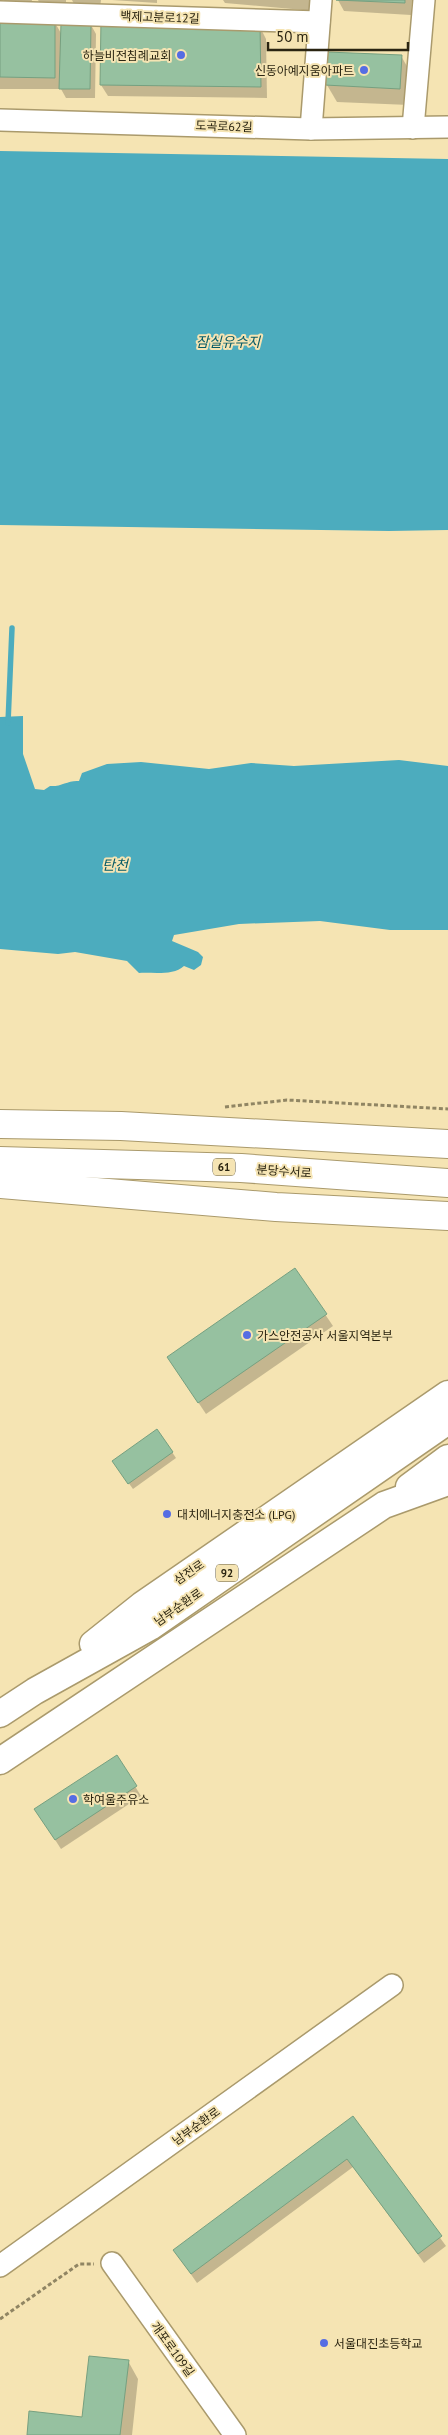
<svg xmlns="http://www.w3.org/2000/svg" width="448" height="2435" font-family="'PT Sans','Noto Sans KR',sans-serif">
<style>
.water{fill:#4cacbe}
.shadow{fill:#0003}
.lines{fill:none;stroke-linecap:round;stroke-linejoin:round}
.stream{stroke:#4cacbe;stroke-width:5.5}
.building{fill:#96c1a0;stroke:#76a080}
.minor-casing{stroke:#aa9a6c;stroke-width:24}
.major-casing{stroke:#aa9a6c;stroke-width:29}
.highway-casing{stroke:#aa9a6c;stroke-width:30}
.path{stroke:#908563;stroke-width:3;stroke-dasharray:4 2.5;stroke-linecap:butt}
.minor{stroke:#fff;stroke-width:21}
.major{stroke:#fff;stroke-width:26}
.highway{stroke:#fff;stroke-width:28}
.poi-dot{fill:#566de3;stroke:#f5e4b3;stroke-width:2}
.labels{text-anchor:middle;dominant-baseline:central;stroke-width:4;stroke-linejoin:round;paint-order:stroke}
.shield{fill:#f5e4b3;stroke:#675e42;stroke-width:1}
.shield-label{font-size:11px;font-weight:bold;fill:#2a2411}
.street-label{font-size:12px;fill:#2a2411;stroke:#f5e4b3}
.poi-label{font-size:12px;fill:#2a2411;stroke:#f5e4b3;text-anchor:start}
.water-label{font-size:14px;font-style:italic;fill:#045a67;stroke:#f5e4b3}
</style>
<rect width="100%" height="100%" fill="#f5e4b3"/>
<!-- water -->
<g class="water">
<path d="M0 151 448 159V530L389 531 0 525Z"/>
<path d="M23 716V754L35 789 44 790 50 786C61 787 68 780 79 781L82 773 107 764 141 762 209 769 251 763 294 766 399 760 448 766V930H390L320 921 239 924 174 935 172 941 198 952 203 957 201 965 194 970 184 966C173 976 153 972 139 973L127 961 75 952 58 954 0 949V717Z"/>
</g>
<!-- shadow -->
<g class="shadow">
<path d="M4 0H32L31 4 5 2Z"/>
<path d="M38 0H66V6L40 4Z"/>
<path d="M72 0H101L100 8 75 6Z"/>
<path d="M112 0H157V3Z"/>
<path d="M223 0H315L314 11 225 3Z"/>
<path d="M338 0H412L411 15 344 11Z"/>
<path d="M0 21H54L62 35 91 25 96 34 95 98H66L61 89H0Z"/>
<path d="M260 27 266 39 267 98 108 96 101 85Z"/>
<path d="M401 56 411 73 409 105 337 102 327 85Z"/>
<path d="M295 1270 333 1326 206 1414 168 1357Z"/>
<path d="M172 1452 176 1458 133 1489 117 1467Z"/>
<path d="M116 1756 141 1796 61 1849 41 1818Z"/>
<path d="M353 2118 446 2246 424 2263 353 2167 197 2283 174 2250Z"/>
<path d="M128 2361 138 2379 132 2435H28L83 2418Z"/>
</g>
<g class="lines">
<!-- stream -->
<path class="stream" d="M8 723 12 628"/>
</g>
<!-- building -->
<g class="building">
<path d="M336 0H405V3Z"/>
<path d="M0 20H55V78L0 77Z"/>
<path d="M101 20 260 26 261 87 100 85Z"/>
<path d="M61 23 91 24 90 89H59Z"/>
<path d="M327 52 402 55 400 89 325 85Z"/>
<path d="M295 1268 327 1314 198 1403 167 1357Z"/>
<path d="M157 1429 173 1452 128 1484 112 1461Z"/>
<path d="M117 1755 137 1786 55 1840 34 1809Z"/>
<path d="M353 2116 442 2236 418 2254 347 2159 191 2274 173 2250Z"/>
<path d="M89 2356 129 2360 120 2435H27L29 2411 82 2417Z"/>
</g>
<g class="lines">
<defs>
<g id="minor">
<path d="M0 12 319 22"/>
<path d="M0 120 311 129 448 127"/>
<path d="M413 128 424 0"/>
<path d="M311 129 321 0"/>
<path d="M112 2263 235 2435"/>
<path d="M0 2266 392 1985"/>
</g>
<g id="major">
<path d="M409 1487 448 1458"/>
<path d="M93 1644 142 1605 448 1394"/>
<path d="M0 1714 35 1691 150 1627 448 1421"/>
<path d="M0 1761 384 1505 448 1482"/>
</g>
<g id="highway">
<path d="M0 1124 121 1126 448 1144"/>
<path d="M0 1161 241 1168 448 1183"/>
<path d="M0 1184 276 1207 448 1216"/>
</g>
</defs>
<!-- minor casing -->
<use href="#minor" class="minor-casing"/>
<!-- major casing -->
<use href="#major" class="major-casing"/>
<!-- highway casing -->
<use href="#highway" class="highway-casing"/>
<!-- path -->
<g class="path">
<path d="M225 1107 287 1100 448 1109"/>
<path d="M0 2319 79 2264H94"/>
</g>
<!-- minor -->
<use href="#minor" class="minor"/>
<!-- major -->
<use href="#major" class="major"/>
<!-- highway -->
<use href="#highway" class="highway"/>
</g>
<!-- markers -->
<g class="poi-dot">
<circle cx="181" cy="55" r="5"/>
<circle cx="364" cy="70" r="5"/>
<circle cx="247" cy="1335" r="5"/>
<circle cx="167" cy="1514" r="5"/>
<circle cx="73" cy="1799" r="5"/>
<circle cx="324" cy="2343" r="5"/>
</g>
<g class="labels">
<!-- shield labels -->
<g class="shield">
<rect x="213" y="1158.5" width="22" height="17" rx="4"/>
<rect x="216" y="1564.5" width="22" height="17" rx="4"/>
</g>
<g class="shield-label">
<text x="224" y="1167">61</text>
<text x="227" y="1573">92</text>
</g>
<!-- street labels -->
<g class="street-label">
<text transform="translate(160 17) rotate(2)">백제고분로12길</text>
<text transform="translate(224 126) rotate(2)">도곡로62길</text>
<text transform="translate(284 1171) rotate(4)">분당수서로</text>
<text transform="translate(189 1572) rotate(-34)">삼전로</text>
<text transform="translate(178 1607) rotate(-35)">남부순환로</text>
<text transform="translate(196 2126) rotate(-36)">남부순환로</text>
<text transform="translate(173 2349) rotate(54)">개포로109길</text>
</g>
<!-- poi labels -->
<g class="poi-label">
<text x="171" y="55" text-anchor="end">하늘비전침례교회</text>
<text x="354" y="70" text-anchor="end">신동아예지움아파트</text>
<text x="257" y="1335">가스안전공사 서울지역본부</text>
<text x="177" y="1514">대치에너지충전소 (LPG)</text>
<text x="83" y="1799">학여울주유소</text>
<text x="334" y="2343">서울대진초등학교</text>
</g>
<!-- water labels -->
<g class="water-label">
<text x="228" y="342">잠실유수지</text>
<text x="115" y="865">탄천</text>
</g>
</g>
<!-- scale -->
<path d="M268 42v8h140v-8" fill="none" stroke="#2a2411" stroke-width="2.5"/>
<text x="276" y="42" font-size="15" fill="#2a2411" stroke="#f5e4b3" stroke-width="4" paint-order="stroke">50 m</text>
</svg>
